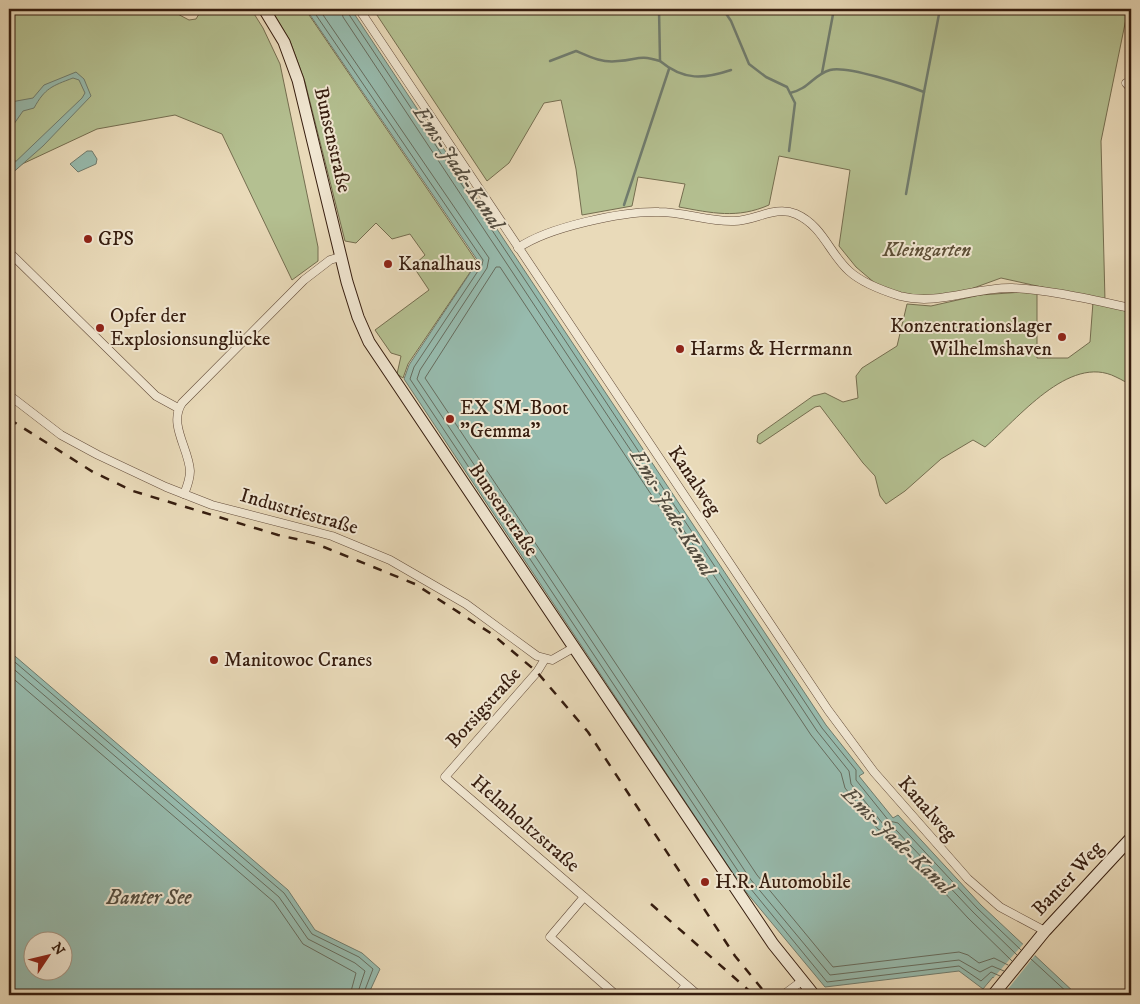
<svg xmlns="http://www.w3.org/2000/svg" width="1140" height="1004" font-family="'IM FELL DW Pica',serif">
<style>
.green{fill:#b4c091;stroke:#756e50}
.water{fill:#97bbae;stroke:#707c6e;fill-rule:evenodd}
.pier{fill:#e9dab9}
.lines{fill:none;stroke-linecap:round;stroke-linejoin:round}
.shore{stroke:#666c5e;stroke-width:1}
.stream{stroke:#707c6e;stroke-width:2.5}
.street-casing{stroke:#634c3a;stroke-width:9}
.secondary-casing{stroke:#361d0f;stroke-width:13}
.street{stroke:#f1e7d2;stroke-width:8}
.secondary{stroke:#f1e7d2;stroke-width:11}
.rail{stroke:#361d0f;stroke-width:2.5;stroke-dasharray:9 9;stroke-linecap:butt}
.poi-dot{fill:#8f2418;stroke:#f1e7d2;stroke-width:2}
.labels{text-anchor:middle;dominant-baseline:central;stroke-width:4;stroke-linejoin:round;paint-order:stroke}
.street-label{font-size:20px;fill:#361d0f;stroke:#f1e7d2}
.poi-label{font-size:20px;fill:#361d0f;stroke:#f1e7d2;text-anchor:start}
.park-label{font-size:20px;font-style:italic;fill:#5c4e36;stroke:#f1e7d2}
.water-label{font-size:21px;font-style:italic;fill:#534c3f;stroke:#f1e7d2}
</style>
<rect width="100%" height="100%" fill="#e9dab9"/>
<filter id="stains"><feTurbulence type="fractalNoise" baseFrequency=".004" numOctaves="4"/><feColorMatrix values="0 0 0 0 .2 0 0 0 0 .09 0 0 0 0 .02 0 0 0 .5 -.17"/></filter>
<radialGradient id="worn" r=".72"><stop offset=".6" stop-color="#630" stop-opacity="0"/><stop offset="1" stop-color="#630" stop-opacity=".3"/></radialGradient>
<!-- green -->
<g class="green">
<path d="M9 9H173L172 11 189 20 196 19 202 9H251L263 28 280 64 318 247V261L292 280 222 134 175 115 97 129 20 165 9 155Z"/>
<path d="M271 9H305L477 262 408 364 403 378 397 374 401 356 391 353 375 330 429 290 413 266 425 255 410 234 392 239 376 223 356 243 345 241 305 82 290 41Z"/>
<path d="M373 9H1128L1101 141 1105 301 1001 278 968 290 931 296 902 295 876 284 856 267 839 246 850 170 779 156 769 205C737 219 712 213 679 207L685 184 638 177 632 206 582 215 576 169 561 100 544 103 509 163 487 181Z"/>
<path d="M1023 292 1037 293V358H1068L1090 342 1093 302 1131 310V387C1127 382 1122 380 1116 377 1069 353 1017 420 985 447L973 440 941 459 905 491 886 504 880 496 875 476 863 463 820 406 815 407 760 444 757 442 758 435 813 396 825 393 843 402 858 398 856 376 862 368 897 346 907 304 931 306 980 295Z"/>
</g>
<!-- water -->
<g class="water">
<path d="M306 9H351L826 725 864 773 859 776 893 818 898 815 981 905 1077 995H1012L1013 993 993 977 983 989 959 971 825 987 742 887 404 379 409 365 478 261Z"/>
<path d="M76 72 84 79 91 96 43 146 9 176V168L82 98 85 93 79 80 73 78C52 86 45 88 34 108L23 111 9 131V105L11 102 33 98 44 85Z"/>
<path d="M87 151H92L97 159 96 164 78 172 70 164Z"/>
<path d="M9 651 288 890 315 930 362 953 380 969 368 995H9ZM32 942H62V972H32Z"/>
</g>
<!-- pier -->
<path class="pier" d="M1024 943 1036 954 1008 989 1012 993 1011 995 993 980 982 991Z"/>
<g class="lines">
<!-- shore -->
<g class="shore">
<path d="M312 9 483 260 482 265 414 367 410 379 746 883 827 982 959 966 981 981 991 972 1000 976"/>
<path d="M319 9 489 258 487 268 420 370 417 379 751 880 830 975 959 960 980 972 992 966 1004 971"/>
<path d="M341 9 343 17 817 731 849 771 851 784 883 824 896 830 973 912 1017 955"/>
<path d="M347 9 348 13 822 728 856 770V780L889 821 898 823 977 908 1021 950"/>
<path d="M9 657 284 893 312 934 359 957 373 969 363 995"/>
<path d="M9 665 279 897 308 939 355 963 365 971 357 995"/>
<path d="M9 675 274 902 303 944 356 973 350 995"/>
<path d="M1031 959 1070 995"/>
<path d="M1008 965 994 958 979 963 968 955 959 952 833 967 757 875 425 378 496 267H500L811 735 841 773 845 788 878 829 893 837 968 918 1012 961"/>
</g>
<!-- stream -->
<g class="stream">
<path d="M659 9 660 61C684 81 704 79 731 70"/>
<path d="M723 9 731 21 749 64 766 77 787 87 795 103 789 151"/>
<path d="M550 61 576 51C590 57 602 63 618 61 638 60 638 54 660 61"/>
<path d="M822 73 834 9"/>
<path d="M924 92 940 9"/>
<path d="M790 93C809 89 813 75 830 70 846 65 906 85 924 92L906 194"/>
<path d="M624 205 669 69"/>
</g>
<defs>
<g id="street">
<path d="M359 9 828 710 874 772 968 879 1000 907 1045 931"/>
<path d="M1126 83 1131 89"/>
<path d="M518 248C548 227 623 211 659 212 684 212 709 222 734 221 755 221 775 205 796 214 823 226 829 253 849 271 862 283 884 291 900 296 938 306 975 287 1012 288 1052 290 1092 300 1131 308"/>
<path d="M9 252 156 396 178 408"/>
<path d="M9 395 61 435 98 455 166 487 212 505 332 536 390 560 466 604 537 656 552 660 573 648"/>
<path d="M184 494C187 487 190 479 190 471 189 449 168 424 182 403L304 280 330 260 340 257"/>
<path d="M545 659 537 672 445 777 698 995"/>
<path d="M584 897 550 937 616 995"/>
<path d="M678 995 686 985"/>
<path d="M783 995 802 981"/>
</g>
<g id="secondary">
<path d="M264 9 284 42 298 80 347 282 358 317 369 342 773 944 814 995"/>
<path d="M993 995 1045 931 1131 838"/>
</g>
</defs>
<!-- street casing -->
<use href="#street" class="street-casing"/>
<!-- secondary casing -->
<use href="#secondary" class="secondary-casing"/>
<!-- street -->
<use href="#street" class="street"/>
<!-- secondary -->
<use href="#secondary" class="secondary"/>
<!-- rail -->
<g class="rail">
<path d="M9 419 93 472 133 491 278 535 314 543 366 564 415 584 492 634 537 672 588 732 735 956 767 995"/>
<path d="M651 904 754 995"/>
</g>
</g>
<!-- markers -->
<g class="poi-dot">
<circle cx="88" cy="239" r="5"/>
<circle cx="388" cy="264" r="5"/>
<circle cx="100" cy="328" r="5"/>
<circle cx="1062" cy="337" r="5"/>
<circle cx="680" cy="349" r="5"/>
<circle cx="450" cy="419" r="5"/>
<circle cx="214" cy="660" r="5"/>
<circle cx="705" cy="882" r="5"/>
</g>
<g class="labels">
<!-- street labels -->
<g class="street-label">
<text transform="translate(332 140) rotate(77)">Bunsenstraße</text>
<text transform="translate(694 481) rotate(56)">Kanalweg</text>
<text transform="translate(503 510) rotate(56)">Bunsenstraße</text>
<text transform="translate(299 512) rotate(16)">Industriestraße</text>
<text transform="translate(484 708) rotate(-48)">Borsigstraße</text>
<text transform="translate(927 809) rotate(49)">Kanalweg</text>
<text transform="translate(525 824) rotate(41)">Helmholtzstraße</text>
<text transform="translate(1068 879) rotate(-47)">Banter Weg</text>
</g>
<!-- poi labels -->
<g class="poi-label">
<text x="98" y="239">GPS</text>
<text x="398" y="264">Kanalhaus</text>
<text x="110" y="316">Opfer der<tspan x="110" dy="23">Explosionsunglücke</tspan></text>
<text x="1052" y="326" text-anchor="end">Konzentrationslager<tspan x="1052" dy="23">Wilhelmshaven</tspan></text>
<text x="690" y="349">Harms &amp; Herrmann</text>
<text x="460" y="408">EX SM-Boot<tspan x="460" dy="23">"Gemma"</tspan></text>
<text x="224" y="660">Manitowoc Cranes</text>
<text x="715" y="882">H.R. Automobile</text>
</g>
<!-- park labels -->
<g class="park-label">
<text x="927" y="250">Kleingarten</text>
</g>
<!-- water labels -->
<g class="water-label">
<text transform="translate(458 168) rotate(56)">Ems-Jade-Kanal</text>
<text transform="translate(672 513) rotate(59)">Ems-Jade-Kanal</text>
<text transform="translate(897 841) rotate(44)">Ems-Jade-Kanal</text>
<text x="149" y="898">Banter See</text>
</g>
</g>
<!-- margin -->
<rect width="1140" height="1004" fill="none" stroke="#e9dab9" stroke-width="30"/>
<rect x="10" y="10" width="1120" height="984" fill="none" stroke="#361d0f" stroke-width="2.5"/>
<rect x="15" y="15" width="1110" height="974" fill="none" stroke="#361d0f"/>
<!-- north arrow -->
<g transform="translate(48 956) rotate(55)"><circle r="24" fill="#f1e7d2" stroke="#a69684"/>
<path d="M0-4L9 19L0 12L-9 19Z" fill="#8f2418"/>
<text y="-8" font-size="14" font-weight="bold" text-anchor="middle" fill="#361d0f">N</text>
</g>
<rect width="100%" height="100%" filter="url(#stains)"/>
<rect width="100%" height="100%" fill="url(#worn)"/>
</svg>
